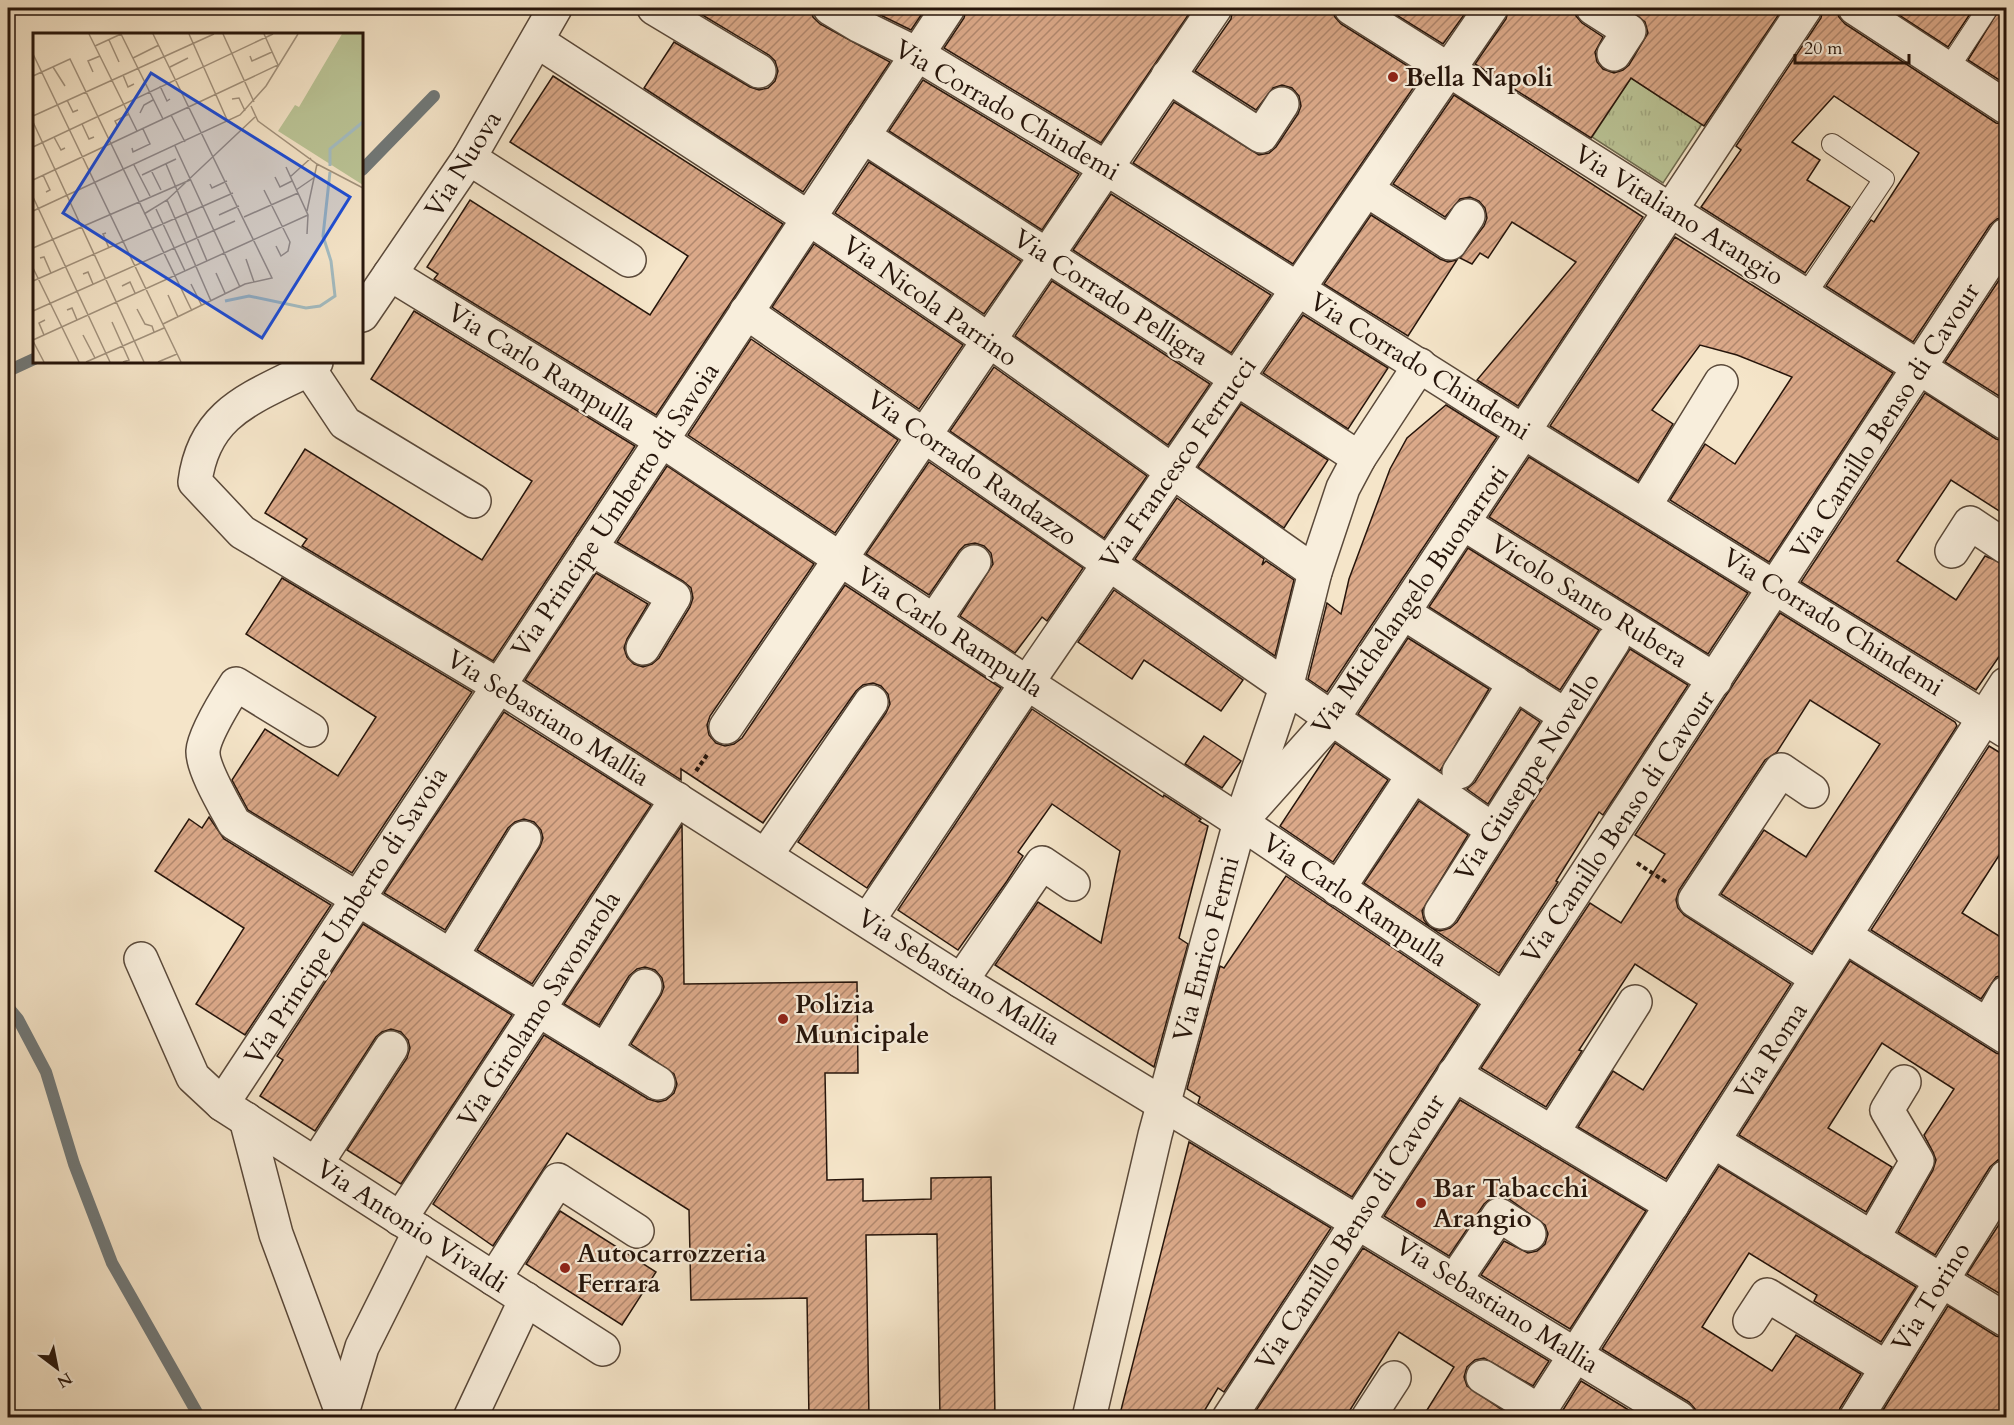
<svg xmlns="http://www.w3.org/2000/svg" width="2014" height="1425" font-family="Cardo,serif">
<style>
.grass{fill:url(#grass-tufts);stroke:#706d51;stroke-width:1.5}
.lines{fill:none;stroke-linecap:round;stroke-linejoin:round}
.stream{stroke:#717979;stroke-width:12}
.building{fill:url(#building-hatch);stroke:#26150b;stroke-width:1.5}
.service-casing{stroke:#5a493a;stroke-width:22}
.minor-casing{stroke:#5a493a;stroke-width:36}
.tertiary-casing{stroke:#5a493a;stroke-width:36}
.path{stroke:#26150b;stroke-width:4;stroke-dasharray:4.5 3;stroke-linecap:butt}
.service{stroke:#f8eedc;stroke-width:20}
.minor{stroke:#f8eedc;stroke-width:33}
.tertiary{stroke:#f8eedc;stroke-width:33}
.poi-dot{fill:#8f2418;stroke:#f8eedc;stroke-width:2}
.labels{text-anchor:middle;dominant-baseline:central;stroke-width:4.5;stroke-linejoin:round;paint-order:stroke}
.poi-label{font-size:26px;font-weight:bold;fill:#26150b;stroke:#f8eedc;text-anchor:start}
.street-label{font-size:26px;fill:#26150b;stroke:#f8eedc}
.inset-river{fill:none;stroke:#a3bcc2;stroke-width:3}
.inset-road{fill:none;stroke:#a2927d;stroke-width:1.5}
.view{fill:#1d4ed8;fill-opacity:0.15;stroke:#1d4ed8;stroke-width:3}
.inset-edge{fill:none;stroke:#26150b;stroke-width:3}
</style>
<defs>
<pattern id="grass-tufts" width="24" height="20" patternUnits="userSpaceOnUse" patternTransform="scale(1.5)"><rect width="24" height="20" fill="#bbc597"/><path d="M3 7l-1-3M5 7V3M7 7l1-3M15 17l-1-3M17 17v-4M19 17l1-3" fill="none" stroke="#a1a881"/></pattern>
<pattern id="building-hatch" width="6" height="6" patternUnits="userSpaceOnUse" patternTransform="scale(1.5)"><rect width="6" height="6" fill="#dba989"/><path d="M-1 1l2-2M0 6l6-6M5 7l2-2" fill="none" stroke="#b1886e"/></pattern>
</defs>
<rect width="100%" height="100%" fill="#f5e5c9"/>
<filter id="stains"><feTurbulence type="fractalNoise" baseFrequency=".00333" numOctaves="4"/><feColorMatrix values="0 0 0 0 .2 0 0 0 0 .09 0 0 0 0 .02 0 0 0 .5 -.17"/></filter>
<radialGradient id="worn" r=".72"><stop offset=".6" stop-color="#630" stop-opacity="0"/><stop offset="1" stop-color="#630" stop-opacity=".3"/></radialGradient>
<!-- grass -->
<path class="grass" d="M1631 78 1702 124 1663 183 1592 137Z"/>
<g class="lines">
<!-- stream -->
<g class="stream">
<path d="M362 170 434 96"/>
<path d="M8 371 34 359"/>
<path d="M8 1007 18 1019 46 1072 74 1164 112 1263 200 1418"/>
</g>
</g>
<!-- building -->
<g class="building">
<path d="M696 8H811L813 17 820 24 890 62 803 192 644 88 674 42 750 87 759 90 768 88 775 81 778 71 775 61 769 55 694 10Z"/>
<path d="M866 8H926L911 30Z"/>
<path d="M966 8H1193L1101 143 944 48 964 18Z"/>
<path d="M1233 8H1332L1335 17 1341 24 1422 75 1293 264 1133 163 1174 102 1259 155 1269 153 1276 147 1298 114 1301 106 1299 96 1292 88 1282 85 1273 88 1256 110 1195 71 1231 19Z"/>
<path d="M1385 8H1469L1443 44Z"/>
<path d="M1509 8H1574L1576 16 1582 23 1603 37 1595 52 1597 62 1603 69 1614 73 1623 70 1629 65 1648 33 1645 22 1627 8H1783L1704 126 1631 78 1591 138 1475 64 1506 19Z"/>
<path d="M1823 8H1836L1839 17 1845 24 1996 123 2007 125V216L1997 219 1990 225 1913 342 1826 286 1871 220 1874 222 1919 153 1834 96 1792 142 1820 160 1807 180 1850 207 1805 273 1701 207 1741 150 1736 146 1821 18Z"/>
<path d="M1888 8H1974L1948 47Z"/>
<path d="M2000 8H2007V85L1968 60Z"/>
<path d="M553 76 783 224 656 415 434 279 438 274 427 267 470 200 650 315 688 256 510 142Z"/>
<path d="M923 80 1079 174 1042 230 889 131Z"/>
<path d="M1454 95 1643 217 1518 406 1477 380 1576 262 1512 222 1488 258 1480 253 1472 264 1460 258 1484 226 1487 218 1485 208 1479 201 1470 197 1460 199 1445 217 1393 184Z"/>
<path d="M869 162 1021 261 984 314 835 213Z"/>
<path d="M1111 194 1271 295 1231 353 1073 250Z"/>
<path d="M1371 215 1440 259 1448 262 1457 260 1408 336 1324 284Z"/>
<path d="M1675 237 1893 373 1769 562 1670 500 1705 444 1735 464 1792 377 1737 355 1700 345 1652 410 1673 424 1638 481 1550 426Z"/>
<path d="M814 244 963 345 919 409 772 307Z"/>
<path d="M2007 268V401L1945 362Z"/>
<path d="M1052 281 1210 384 1168 445 1015 336Z"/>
<path d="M414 311 635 446 493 661 302 546 307 539 265 513 305 449 482 560 532 481 371 379Z"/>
<path d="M1303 315 1388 368 1348 429 1263 373Z"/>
<path d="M751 339 898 440 835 533 688 435Z"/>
<path d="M994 367 1147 476 1104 538 950 431Z"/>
<path d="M1925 393 1996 439 2007 442V516L1951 480 1897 561 1956 600 1985 556 2007 565V645L1976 690 1801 582Z"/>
<path d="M1241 404 1328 460 1284 528 1198 467Z"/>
<path d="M1446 405 1497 437 1327 692 1308 679 1327 603 1341 614 1349 579 1390 469 1407 438Z"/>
<path d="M1529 457 1748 593 1708 654 1489 517Z"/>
<path d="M929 462 1083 568 1047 621 1042 617 1015 653 960 616 993 564 991 553 984 546 975 543 965 545 959 551 929 595 866 554Z"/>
<path d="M667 466 814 564 710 716 707 725 709 735 716 743 725 746 734 744 742 738 845 585 1001 688 867 888 798 842 886 713 890 704 888 694 881 686 873 683 863 685 856 691 763 823 681 769V780L525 680 596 573 648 604 627 639 624 648 627 657 634 664 643 667 652 664 659 658 690 607 693 598 691 588 683 581 617 542Z"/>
<path d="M1177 498 1264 559 1262 565 1266 561 1294 580 1275 656 1135 559Z"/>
<path d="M1468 548 1599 630 1560 690 1429 607Z"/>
<path d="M282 578 472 692 352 873 248 810 232 780 265 729 338 776 376 717 246 634Z"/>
<path d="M1114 590 1243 680 1221 711 1144 660 1132 679 1078 642Z"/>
<path d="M1780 613 1955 722 1957 726 1812 952 1721 894 1764 830 1806 857 1880 744 1810 700 1777 752 1765 760 1679 890 1676 900 1678 908 1684 915 1791 984 1666 1179 1578 1127 1613 1071 1643 1090 1697 1004 1635 964 1579 1050 1582 1051 1546 1107 1481 1068 1590 903 1621 923 1665 854 1635 835Z"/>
<path d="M1408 638 1489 689 1440 771 1358 714Z"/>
<path d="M1630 649 1688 685 1603 815 1599 812 1556 881 1558 882 1499 973 1364 883 1419 801 1468 835 1422 911 1424 920 1430 927 1440 931 1450 928 1457 922Z"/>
<path d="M1032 709 1163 797 1164 795 1201 819 1199 821 1208 826 1179 938 1188 944 1154 1067 995 965 1038 902 1101 943 1120 851 1052 804 1018 852 1023 856 1007 881 958 950 898 910Z"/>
<path d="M1521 709 1540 722 1488 804 1467 789 1475 782Z"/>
<path d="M504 712 651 805 532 984 477 950 540 847 543 838 541 830 534 822 524 819 515 822 508 828 445 930 384 893Z"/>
<path d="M1204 736 1241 761 1222 788 1185 764Z"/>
<path d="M1335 743 1388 780 1333 862 1280 826Z"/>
<path d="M1989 746 2007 757V843L1962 913 2007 941V974L1996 977 1981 999 1871 930Z"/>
<path d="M209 817 224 839 331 905 245 1035 196 1004 244 928 155 871 189 819 202 828Z"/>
<path d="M682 825 684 984 857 982 858 1073H825L827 1180 863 1179V1201L931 1199V1178L991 1177 995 1418H940L937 1234 866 1235 869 1418H809L807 1298 691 1300 689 1210 567 1133 493 1246 433 1204 544 1035 648 1099 658 1102 666 1100 674 1093 677 1084 674 1074 631 1044 661 995 664 987 662 978 655 970 645 967 637 969 629 976 599 1025 564 1004Z"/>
<path d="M1286 876 1478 1005 1352 1197 1198 1103 1200 1097 1187 1089 1220 966 1224 968Z"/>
<path d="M363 924 512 1015 401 1184 347 1150 407 1058 410 1048 408 1040 401 1032 391 1029 382 1032 376 1037 315 1131 260 1096 283 1060 277 1056Z"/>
<path d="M1850 961 1996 1053 2007 1056V1158L1998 1160 1990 1167 1935 1255 1898 1232 1933 1170 1936 1160 1933 1152 1924 1135 1954 1089 1882 1043 1828 1128 1892 1167 1866 1212 1739 1135Z"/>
<path d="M1460 1100 1646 1211 1570 1329 1481 1275 1504 1241 1528 1253 1537 1251 1545 1244 1548 1234 1545 1225 1509 1199 1499 1196 1491 1198 1484 1204 1449 1256 1384 1216Z"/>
<path d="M1189 1142 1331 1228 1224 1392 1218 1388 1200 1418H1119Z"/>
<path d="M1719 1166 1916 1287 1881 1342 1814 1301 1817 1295 1749 1253 1702 1327 1772 1371 1796 1335 1861 1374 1840 1408 1837 1418H1698L1695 1409 1689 1402 1602 1349Z"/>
<path d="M560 1211 656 1272 622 1325 526 1264Z"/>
<path d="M2007 1212V1298L1967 1274Z"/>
<path d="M1363 1248 1549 1361 1533 1386 1484 1358 1475 1360 1467 1367 1464 1377 1467 1386 1514 1418H1422L1454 1367 1399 1332 1345 1418H1264L1255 1412Z"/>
<path d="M1948 1306 1996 1336 2007 1339V1418H1878Z"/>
<path d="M1581 1381 1642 1418H1558Z"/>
</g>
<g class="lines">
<defs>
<g id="service">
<path d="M1948 69 1988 8"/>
<path d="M1806 294 1884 179 1832 144"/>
</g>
<g id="minor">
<path d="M654 8 759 71"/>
<path d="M830 8 860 26 917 54 1106 168 1524 432 2006 731"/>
<path d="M1593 8 1629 31 1614 54"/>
<path d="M1855 8 2006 107"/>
<path d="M537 41C688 139 839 236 987 339 1097 416 1205 496 1315 572"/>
<path d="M1168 76 1261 136 1282 104"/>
<path d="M863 136 1359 458"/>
<path d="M469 158 629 260"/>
<path d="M1367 190 1450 243 1468 216"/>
<path d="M390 274 661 440 1027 683 868 920"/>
<path d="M746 312 1493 830"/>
<path d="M362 315 469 158 555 8"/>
<path d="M316 362 309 369C253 398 204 411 195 482L242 532 499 686 961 981 1679 1418"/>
<path d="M1920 368 2006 423"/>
<path d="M309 369 345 423 474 501"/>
<path d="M1645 505 1721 382"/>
<path d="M1463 523 1715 680"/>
<path d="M590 548 674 597 643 648"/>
<path d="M1952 551 1970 523 2006 547"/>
<path d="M1404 613 1566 716"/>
<path d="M934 621 974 562"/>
<path d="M726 727 1215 8"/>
<path d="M311 730 236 684C227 698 204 735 203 751 202 768 226 808 234 823L658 1083"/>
<path d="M1459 772 1515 683"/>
<path d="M1812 791 1781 770 1695 900 1817 978"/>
<path d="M1245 809 1286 688 1315 572 1343 488 1359 458 1420 365"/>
<path d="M1240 822 1332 719 1805 8"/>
<path d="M1240 822 1503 999"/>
<path d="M766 855 871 702"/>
<path d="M1338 889 1413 776"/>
<path d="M1441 912 1613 642"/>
<path d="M1845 936 2006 1037"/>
<path d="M451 956 524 838"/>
<path d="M141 959 193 1077 222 1104 603 1349"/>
<path d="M961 981 1042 863 1073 884"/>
<path d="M1988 1025 2006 993"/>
<path d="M605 1051 645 986"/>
<path d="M1454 1074 1672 1205"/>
<path d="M222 1104 948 8"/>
<path d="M246 1119 276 1234 344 1418"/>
<path d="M1552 1133 1635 1002"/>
<path d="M1713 1141 2006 1320"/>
<path d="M316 1164 391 1048"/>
<path d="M400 1219 677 799"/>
<path d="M1872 1239 1917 1161 1887 1110 1904 1082"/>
<path d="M494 1279 558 1180 637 1231"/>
<path d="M1455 1280 1499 1215 1529 1234"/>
<path d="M1750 1321 1767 1295 1887 1368"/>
<path d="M1483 1377 1539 1411"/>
<path d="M342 1413 362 1347 420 1231"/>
<path d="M470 1418 526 1299"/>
<path d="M1368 1418 1394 1378"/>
<path d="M1535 1418 2006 684"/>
<path d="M1856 1418 2006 1177"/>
</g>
<g id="tertiary">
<path d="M1351 8 1920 368"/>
<path d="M1089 1418 1155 1135 1240 822 1027 683 1491 8"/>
<path d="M1229 1418 2006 235"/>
</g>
</defs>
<!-- service casing -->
<use href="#service" class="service-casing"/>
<!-- minor casing -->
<use href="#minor" class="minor-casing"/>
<!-- tertiary casing -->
<use href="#tertiary" class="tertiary-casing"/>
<!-- path -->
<g class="path">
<path d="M696 771 707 755"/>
<path d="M1637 863 1666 882"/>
</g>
<!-- service -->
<use href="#service" class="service"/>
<!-- minor -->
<use href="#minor" class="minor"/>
<!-- tertiary -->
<use href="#tertiary" class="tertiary"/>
</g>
<!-- markers -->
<g class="poi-dot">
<circle cx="1393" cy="77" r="6"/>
<circle cx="783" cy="1019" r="6"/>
<circle cx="1421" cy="1203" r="6"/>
<circle cx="565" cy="1268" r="6"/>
</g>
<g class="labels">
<!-- poi labels -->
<g class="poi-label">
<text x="1405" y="77">Bella Napoli</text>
<text x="795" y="1004">Polizia<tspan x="795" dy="30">Municipale</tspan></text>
<text x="1433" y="1188">Bar Tabacchi<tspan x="1433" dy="30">Arangio</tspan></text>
<text x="577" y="1253">Autocarrozzeria<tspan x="577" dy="30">Ferrara</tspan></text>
</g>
<!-- street labels -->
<g class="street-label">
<text transform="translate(1007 110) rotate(30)">Via Corrado Chindemi</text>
<text transform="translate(463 164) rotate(-58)">Via Nuova</text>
<text transform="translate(1679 215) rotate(32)">Via Vitaliano Arangio</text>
<text transform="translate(1111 297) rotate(33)">Via Corrado Pelligra</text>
<text transform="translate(930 301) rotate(35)">Via Nicola Parrino</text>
<text transform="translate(1420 366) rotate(32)">Via Corrado Chindemi</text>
<text transform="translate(542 367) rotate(32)">Via Carlo Rampulla</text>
<text transform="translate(1885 421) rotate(-57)">Via Camillo Benso di Cavour</text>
<text transform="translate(1178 463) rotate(-55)">Via Francesco Ferrucci</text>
<text transform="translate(972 468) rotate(35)">Via Corrado Randazzo</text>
<text transform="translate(615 510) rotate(-56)">Via Principe Umberto di Savoia</text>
<text transform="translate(1410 600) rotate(-55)">Via Michelangelo Buonarroti</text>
<text transform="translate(1589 601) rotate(32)">Vicolo Santo Rubera</text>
<text transform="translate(1833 622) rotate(32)">Via Corrado Chindemi</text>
<text transform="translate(950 632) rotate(33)">Via Carlo Rampulla</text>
<text transform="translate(548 718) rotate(32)">Via Sebastiano Mallia</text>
<text transform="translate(1527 777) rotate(-57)">Via Giuseppe Novello</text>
<text transform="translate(1618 827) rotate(-56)">Via Camillo Benso di Cavour</text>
<text transform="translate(1355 900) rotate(34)">Via Carlo Rampulla</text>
<text transform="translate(346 916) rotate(-57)">Via Principe Umberto di Savoia</text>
<text transform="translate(1206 949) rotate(-75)">Via Enrico Fermi</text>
<text transform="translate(959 977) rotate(32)">Via Sebastiano Mallia</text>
<text transform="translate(539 1009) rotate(-57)">Via Girolamo Savonarola</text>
<text transform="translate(1771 1051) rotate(-57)">Via Roma</text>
<text transform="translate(412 1226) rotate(33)">Via Antonio Vivaldi</text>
<text transform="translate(1350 1232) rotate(-57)">Via Camillo Benso di Cavour</text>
<text transform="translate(1931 1297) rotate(-58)">Via Torino</text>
<text transform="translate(1497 1305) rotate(32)">Via Sebastiano Mallia</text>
</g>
</g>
<!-- overview -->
<g transform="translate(33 33)">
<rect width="330" height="330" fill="#f5e5c9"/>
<path d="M309 1H330V152L245 98 262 72 266 74Z" fill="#bbc597"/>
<path class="inset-river" d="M297 133V116L330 89M192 268 216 263 273 275 287 273 302 263 298 228 290 203 297 139"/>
<path class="inset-road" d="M56 1 104 98M88 1 130 86M120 1 239 245 212 251 130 291M156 1 195 89M190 1 221 69M76 7 86 29M62 13 88 1M0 21 148 329M217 23 219 28 239 19M100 25 126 12M20 34 32 53M137 34 155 25M60 39 55 28 67 23M90 42 95 54 101 51M0 43 37 26 159 278M127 53 134 68 137 66M199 66 206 65 212 78M34 67 40 79 45 77M218 73 225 88 284 131 330 155M107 80 111 72 120 67M138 82 152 109M0 83 181 1M0 89 111 329M49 91 56 106 61 104M85 94 82 88 96 81M21 104 28 117 32 115M142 113 207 254M0 114 240 1M99 115 100 119 117 111 110 96M133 131 174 228M101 132 117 163M253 134 275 182 274 201M118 137 128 157M10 142 17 157 13 159M109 142 143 126M242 144 247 154 259 148M257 144 278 125M0 147 245 32 231 1M177 151 179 155 194 148M231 157 257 209 255 218 248 223 243 213M263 157 282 144M0 164 77 329M134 167 178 268M123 176 152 238M0 178 207 82 233 53 265 1M274 178 284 131M111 181 134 167 222 84M186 182 206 173M211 184 265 160M73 200 70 201 76 215M0 215 157 147M7 225 11 224 18 240M213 226 221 249M0 235 46 329M183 240 192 260M50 241 55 239 60 251M0 248 200 160M158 251 169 273M89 253 97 249 102 260M135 262 145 284M104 276 112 291 119 293 121 299M34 277 39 275 44 287M0 278 202 188M79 289 96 327 90 329M11 302 6 290 12 287M50 302 62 325M0 307 275 182M0 308 11 329M53 329 131 295M125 329 144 321"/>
<path class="view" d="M118 40 317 164 229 305 30 180Z"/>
<rect width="330" height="330" class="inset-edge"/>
</g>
<!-- margin -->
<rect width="2014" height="1425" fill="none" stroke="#f5e5c9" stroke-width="30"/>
<rect x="9" y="9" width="1996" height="1407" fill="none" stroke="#26150b" stroke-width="3"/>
<rect x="15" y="15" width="1984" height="1395" fill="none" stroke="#26150b" stroke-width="1.5"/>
<!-- north arrow -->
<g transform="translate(57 1368) rotate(148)" stroke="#f8eedc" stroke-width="4.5" paint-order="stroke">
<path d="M0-4.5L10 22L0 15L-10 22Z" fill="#26150b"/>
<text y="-9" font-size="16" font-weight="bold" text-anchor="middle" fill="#26150b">N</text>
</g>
<!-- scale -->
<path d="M1795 54v9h114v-9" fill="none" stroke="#26150b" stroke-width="3"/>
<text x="1804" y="54" font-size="18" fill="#26150b" stroke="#f8eedc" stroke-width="4.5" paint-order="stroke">20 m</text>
<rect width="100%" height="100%" filter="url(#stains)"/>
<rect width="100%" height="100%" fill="url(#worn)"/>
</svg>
